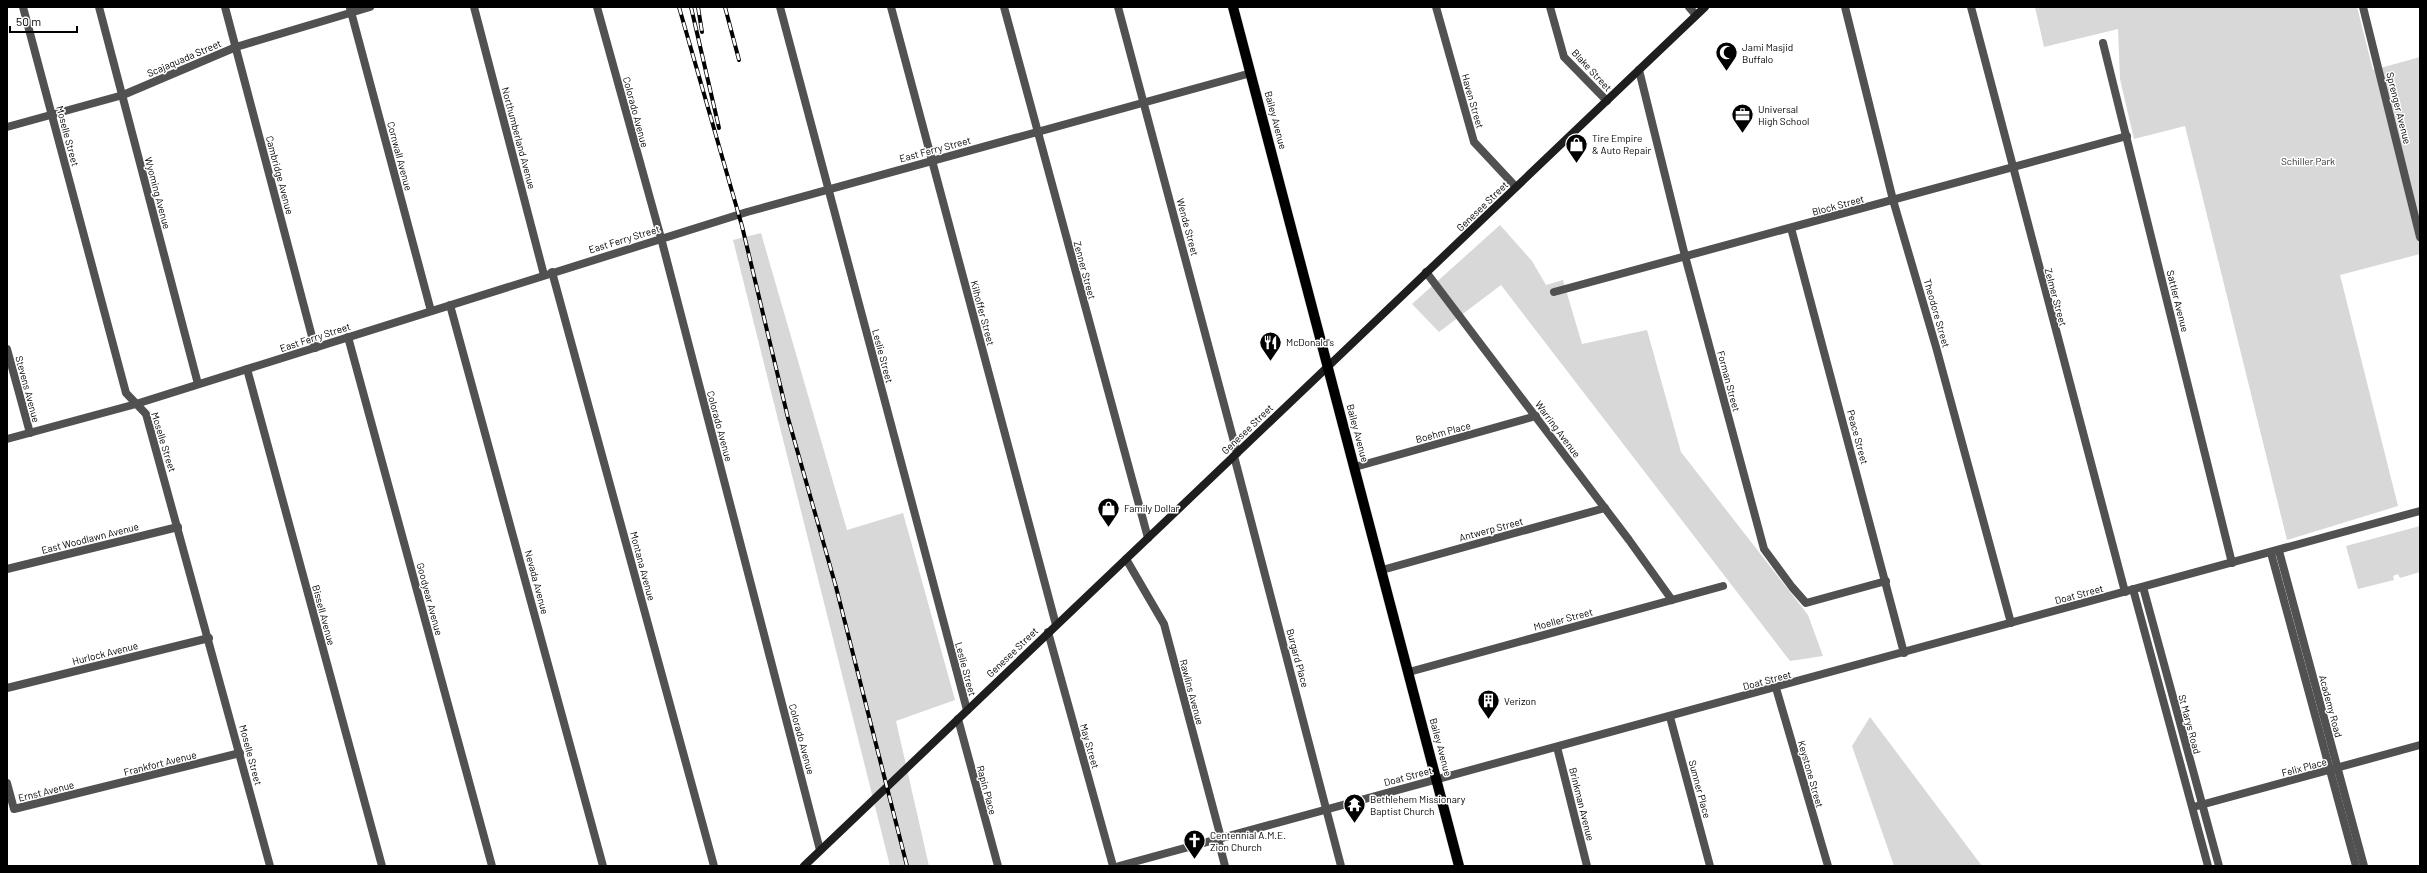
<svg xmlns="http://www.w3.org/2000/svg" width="2427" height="873" font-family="Barlow,sans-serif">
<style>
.green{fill:#d8d8d8}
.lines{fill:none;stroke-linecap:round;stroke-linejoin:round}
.primary-casing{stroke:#dbdbdb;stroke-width:11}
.minor{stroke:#515151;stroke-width:8}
.tertiary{stroke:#515151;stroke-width:8}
.secondary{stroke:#1e1e1e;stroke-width:8}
.primary{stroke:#000;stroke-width:10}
.rail-casing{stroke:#000;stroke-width:4}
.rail{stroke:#fff;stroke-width:2.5;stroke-dasharray:8;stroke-linecap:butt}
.labels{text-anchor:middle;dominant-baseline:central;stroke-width:3;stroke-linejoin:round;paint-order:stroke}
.poi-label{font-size:10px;fill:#000;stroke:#fff;text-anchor:start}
.street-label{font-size:10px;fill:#000;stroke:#fff}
.park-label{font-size:10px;fill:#2f2f2f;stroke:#fff}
</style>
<rect width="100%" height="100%" fill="#fff"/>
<!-- green -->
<g class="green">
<path d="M2035 7H2357L2373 70 2420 57V254L2340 275 2398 506 2287 540 2185 126 2134 139 2120 79 2118 29 2044 47Z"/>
<path d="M1500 225 1532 261 1546 285 1563 280 1582 344 1647 330 1681 452 1808 615 1823 656 1790 661 1501 285 1439 332 1412 304Z"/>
<path d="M761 233 847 530 903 513 955 700 896 721 929 866H890L733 240Z"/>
<path d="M2420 526V572L2400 578 2398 574 2393 576 2394 580 2358 589 2346 546Z"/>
<path d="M1870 717 1982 866H1894L1852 746Z"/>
</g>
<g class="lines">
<defs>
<path id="primary" d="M1233 7 1459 866"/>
</defs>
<!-- primary casing -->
<use href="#primary" class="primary-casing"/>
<!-- minor -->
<g class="minor">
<path d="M23 7 126 393 146 414 270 866"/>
<path d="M99 7 198 384"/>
<path d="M225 7 315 348"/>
<path d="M474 7 544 275"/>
<path d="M597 7 661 238 820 850"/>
<path d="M780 7 967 710"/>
<path d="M891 7 1056 625"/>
<path d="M1004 7 1148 538"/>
<path d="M1118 7 1237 453"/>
<path d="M1436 7 1474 142 1516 187"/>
<path d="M1550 7 1564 57 1607 101"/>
<path d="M1689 7 1696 15"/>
<path d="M1845 7 1893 200 1936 347 2011 623"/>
<path d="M1971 7 2125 592"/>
<path d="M2363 7 2420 237"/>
<path d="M350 8 431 311"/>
<path d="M2103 43 2232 563"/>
<path d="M1639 70 1685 256 1764 549 1792 587 1806 603 1886 581"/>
<path d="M7 127 123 95 236 47 370 7"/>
<path d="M1791 228 1904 653"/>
<path d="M552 272 714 866"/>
<path d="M1426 272 1629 540 1672 600"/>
<path d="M1554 292 2127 136"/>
<path d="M450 305 603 866"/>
<path d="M348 337 492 866"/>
<path d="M7 349 30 433"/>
<path d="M247 369 382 866"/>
<path d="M1234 456 1341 866"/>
<path d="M1355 467 1536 416"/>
<path d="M2279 551 2364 866"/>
<path d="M2271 553 2356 866"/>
<path d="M1126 559 1164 624 1221 838"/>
<path d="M7 569 178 527"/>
<path d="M1382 570 1605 508"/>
<path d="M2143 587 2219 866"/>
<path d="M2133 589 2208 866"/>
<path d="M1048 632 1113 866"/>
<path d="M1409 672 1723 586"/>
<path d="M7 688 209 638"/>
<path d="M1776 688 1828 866"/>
<path d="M1670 717 1710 866"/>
<path d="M958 719 998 866"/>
<path d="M1557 747 1587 866"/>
<path d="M7 783 14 809 240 753"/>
<path d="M2197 806 2420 745"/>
<path d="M1218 839 1225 866"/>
<path d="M1119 866 2420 511"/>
</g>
<!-- tertiary -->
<path class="tertiary" d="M7 439 136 404 747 212 1251 73"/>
<!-- secondary -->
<path class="secondary" d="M804 866 1705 7"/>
<!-- primary -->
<use href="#primary" class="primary"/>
<defs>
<g id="rail">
<path d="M679 7 742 226 788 418 836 587 907 866"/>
<path d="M691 7 719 128"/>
<path d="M698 7 702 32"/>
<path d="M725 7 739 60"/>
</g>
</defs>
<!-- rail casing -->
<use href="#rail" class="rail-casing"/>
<!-- rail -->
<use href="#rail" class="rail"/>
</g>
<!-- icons -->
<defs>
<symbol id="mosque-pin" viewBox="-11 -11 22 30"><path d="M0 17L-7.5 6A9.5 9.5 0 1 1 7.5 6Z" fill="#000" stroke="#fff"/><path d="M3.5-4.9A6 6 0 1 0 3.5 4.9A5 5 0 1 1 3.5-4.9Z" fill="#fff"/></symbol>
<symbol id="office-pin" viewBox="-11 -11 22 30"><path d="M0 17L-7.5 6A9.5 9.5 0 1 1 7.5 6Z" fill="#000" stroke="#fff"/><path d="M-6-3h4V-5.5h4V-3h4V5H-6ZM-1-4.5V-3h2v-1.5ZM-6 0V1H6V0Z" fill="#fff"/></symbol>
<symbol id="shop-pin" viewBox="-11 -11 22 30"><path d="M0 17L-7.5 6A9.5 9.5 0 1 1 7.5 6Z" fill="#000" stroke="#fff"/><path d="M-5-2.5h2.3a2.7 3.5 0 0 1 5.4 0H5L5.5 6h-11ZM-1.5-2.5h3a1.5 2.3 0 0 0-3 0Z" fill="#fff"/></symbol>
<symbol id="restaurant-pin" viewBox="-11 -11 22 30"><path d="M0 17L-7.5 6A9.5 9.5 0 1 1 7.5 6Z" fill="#000" stroke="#fff"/><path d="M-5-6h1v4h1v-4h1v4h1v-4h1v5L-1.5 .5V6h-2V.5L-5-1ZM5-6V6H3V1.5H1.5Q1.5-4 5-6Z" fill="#fff"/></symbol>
<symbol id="building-pin" viewBox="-11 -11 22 30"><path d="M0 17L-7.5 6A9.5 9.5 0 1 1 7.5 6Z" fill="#000" stroke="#fff"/><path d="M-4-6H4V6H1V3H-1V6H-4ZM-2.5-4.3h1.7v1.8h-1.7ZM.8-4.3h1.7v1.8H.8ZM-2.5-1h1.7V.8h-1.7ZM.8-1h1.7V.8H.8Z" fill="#fff"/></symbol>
<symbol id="temple-pin" viewBox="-11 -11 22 30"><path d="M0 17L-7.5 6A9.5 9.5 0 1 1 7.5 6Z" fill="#000" stroke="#fff"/><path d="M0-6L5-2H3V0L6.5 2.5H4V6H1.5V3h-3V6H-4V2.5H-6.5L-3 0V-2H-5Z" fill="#fff"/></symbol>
<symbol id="church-pin" viewBox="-11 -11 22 30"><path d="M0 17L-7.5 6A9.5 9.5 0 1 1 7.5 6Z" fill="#000" stroke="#fff"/><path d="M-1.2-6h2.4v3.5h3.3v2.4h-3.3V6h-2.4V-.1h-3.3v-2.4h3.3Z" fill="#fff"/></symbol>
</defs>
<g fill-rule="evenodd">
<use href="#mosque-pin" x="1714" y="40" width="25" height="34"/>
<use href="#office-pin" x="1730" y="102" width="25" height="34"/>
<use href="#shop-pin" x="1564" y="132" width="25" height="34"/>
<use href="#restaurant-pin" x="1258" y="330" width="25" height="34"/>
<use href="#shop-pin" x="1096" y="496" width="25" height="34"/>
<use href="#building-pin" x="1476" y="688" width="25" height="34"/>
<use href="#temple-pin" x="1342" y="792" width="25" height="34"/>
<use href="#church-pin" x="1182" y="828" width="25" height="34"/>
</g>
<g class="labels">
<!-- poi labels -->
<g class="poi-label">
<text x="1742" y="47">Jami Masjid<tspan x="1742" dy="12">Buffalo</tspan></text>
<text x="1758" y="109">Universal<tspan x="1758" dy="12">High School</tspan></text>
<text x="1592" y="138">Tire Empire<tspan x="1592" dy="12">&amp; Auto Repair</tspan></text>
<text x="1286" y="342">McDonald's</text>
<text x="1124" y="508">Family Dollar</text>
<text x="1504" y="701">Verizon</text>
<text x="1370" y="799">Bethlehem Missionary<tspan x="1370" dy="12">Baptist Church</tspan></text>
<text x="1210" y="835">Centennial A.M.E.<tspan x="1210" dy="12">Zion Church</tspan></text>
</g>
<!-- street labels -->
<g class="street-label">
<text transform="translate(184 58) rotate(-23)">Scajaquada Street</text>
<text transform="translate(1592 70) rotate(47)">Blake Street</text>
<text transform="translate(1473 101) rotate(74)">Haven Street</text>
<text transform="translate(2399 108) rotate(76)">Sprenger Avenue</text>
<text transform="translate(636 112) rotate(75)">Colorado Avenue</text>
<text transform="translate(1276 120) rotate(75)">Bailey Avenue</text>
<text transform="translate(68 136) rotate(75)">Moselle Street</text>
<text transform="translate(519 138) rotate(75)">Northumberland Avenue</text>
<text transform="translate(935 149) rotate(-15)">East Ferry Street</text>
<text transform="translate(400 156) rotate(75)">Cornwall Avenue</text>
<text transform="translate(280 175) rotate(75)">Cambridge Avenue</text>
<text transform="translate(158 193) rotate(75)">Wyoming Avenue</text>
<text transform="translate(1838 205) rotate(-15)">Block Street</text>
<text transform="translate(1482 206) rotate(-44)">Genesee Street</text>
<text transform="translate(1188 227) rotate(75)">Wende Street</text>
<text transform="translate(624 239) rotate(-17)">East Ferry Street</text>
<text transform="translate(1085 270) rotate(75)">Zenner Street</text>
<text transform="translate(2056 297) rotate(75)">Zelmer Street</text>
<text transform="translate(2178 301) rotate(76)">Sattler Avenue</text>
<text transform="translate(983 313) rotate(75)">Kilhoffer Street</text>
<text transform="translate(1937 313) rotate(74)">Theodore Street</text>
<text transform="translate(315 337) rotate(-18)">East Ferry Street</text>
<text transform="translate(883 356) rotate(75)">Leslie Street</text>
<text transform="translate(1729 381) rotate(75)">Forman Street</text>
<text transform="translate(28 389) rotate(75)">Stevens Avenue</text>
<text transform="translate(720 426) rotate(75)">Colorado Avenue</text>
<text transform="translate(1247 429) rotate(-44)">Genesee Street</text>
<text transform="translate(1558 429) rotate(53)">Warring Avenue</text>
<text transform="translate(1443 432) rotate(-15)">Boehm Place</text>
<text transform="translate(1358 433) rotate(75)">Bailey Avenue</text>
<text transform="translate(1858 437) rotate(75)">Peace Street</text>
<text transform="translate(164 442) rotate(73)">Moselle Street</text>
<text transform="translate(1491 529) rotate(-15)">Antwerp Street</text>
<text transform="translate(90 538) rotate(-14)">East Woodlawn Avenue</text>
<text transform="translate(643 566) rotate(75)">Montana Avenue</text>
<text transform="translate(537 582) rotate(75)">Nevada Avenue</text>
<text transform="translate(2079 594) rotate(-15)">Doat Street</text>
<text transform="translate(430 599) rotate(75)">Goodyear Avenue</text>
<text transform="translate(324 615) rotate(75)">Bissell Avenue</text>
<text transform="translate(1563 619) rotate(-15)">Moeller Street</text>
<text transform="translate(1012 652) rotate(-44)">Genesee Street</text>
<text transform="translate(105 653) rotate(-14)">Hurlock Avenue</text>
<text transform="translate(1298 658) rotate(75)">Burgard Place</text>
<text transform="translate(966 669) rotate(75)">Leslie Street</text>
<text transform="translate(1767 680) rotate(-15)">Doat Street</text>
<text transform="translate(1192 692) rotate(75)">Rawlins Avenue</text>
<text transform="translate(2331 706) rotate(75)">Academy Road</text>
<text transform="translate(2190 724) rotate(75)">St Marys Road</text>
<text transform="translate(802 739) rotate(75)">Colorado Avenue</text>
<text transform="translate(1090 746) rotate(74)">May Street</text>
<text transform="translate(1441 747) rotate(75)">Bailey Avenue</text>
<text transform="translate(251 755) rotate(75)">Moselle Street</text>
<text transform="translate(160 763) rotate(-14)">Frankfort Avenue</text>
<text transform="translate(2304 767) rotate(-15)">Felix Place</text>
<text transform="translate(1811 774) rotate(74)">Keystone Street</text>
<text transform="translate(1408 776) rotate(-15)">Doat Street</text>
<text transform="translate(1700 789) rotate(75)">Sumner Place</text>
<text transform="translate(987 790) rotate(75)">Rapin Place</text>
<text transform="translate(46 791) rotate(-14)">Ernst Avenue</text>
<text transform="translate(1582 804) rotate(76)">Brinkman Avenue</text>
</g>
<!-- park labels -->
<g class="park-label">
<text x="2308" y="161">Schiller Park</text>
</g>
</g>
<!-- border -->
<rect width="2427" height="873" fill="none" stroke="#000000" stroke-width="16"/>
<!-- scale -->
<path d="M10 26v6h67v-6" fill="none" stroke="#000000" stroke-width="2"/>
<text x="16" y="26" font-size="12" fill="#000000" stroke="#ffffff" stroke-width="3" paint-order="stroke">50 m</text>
</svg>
